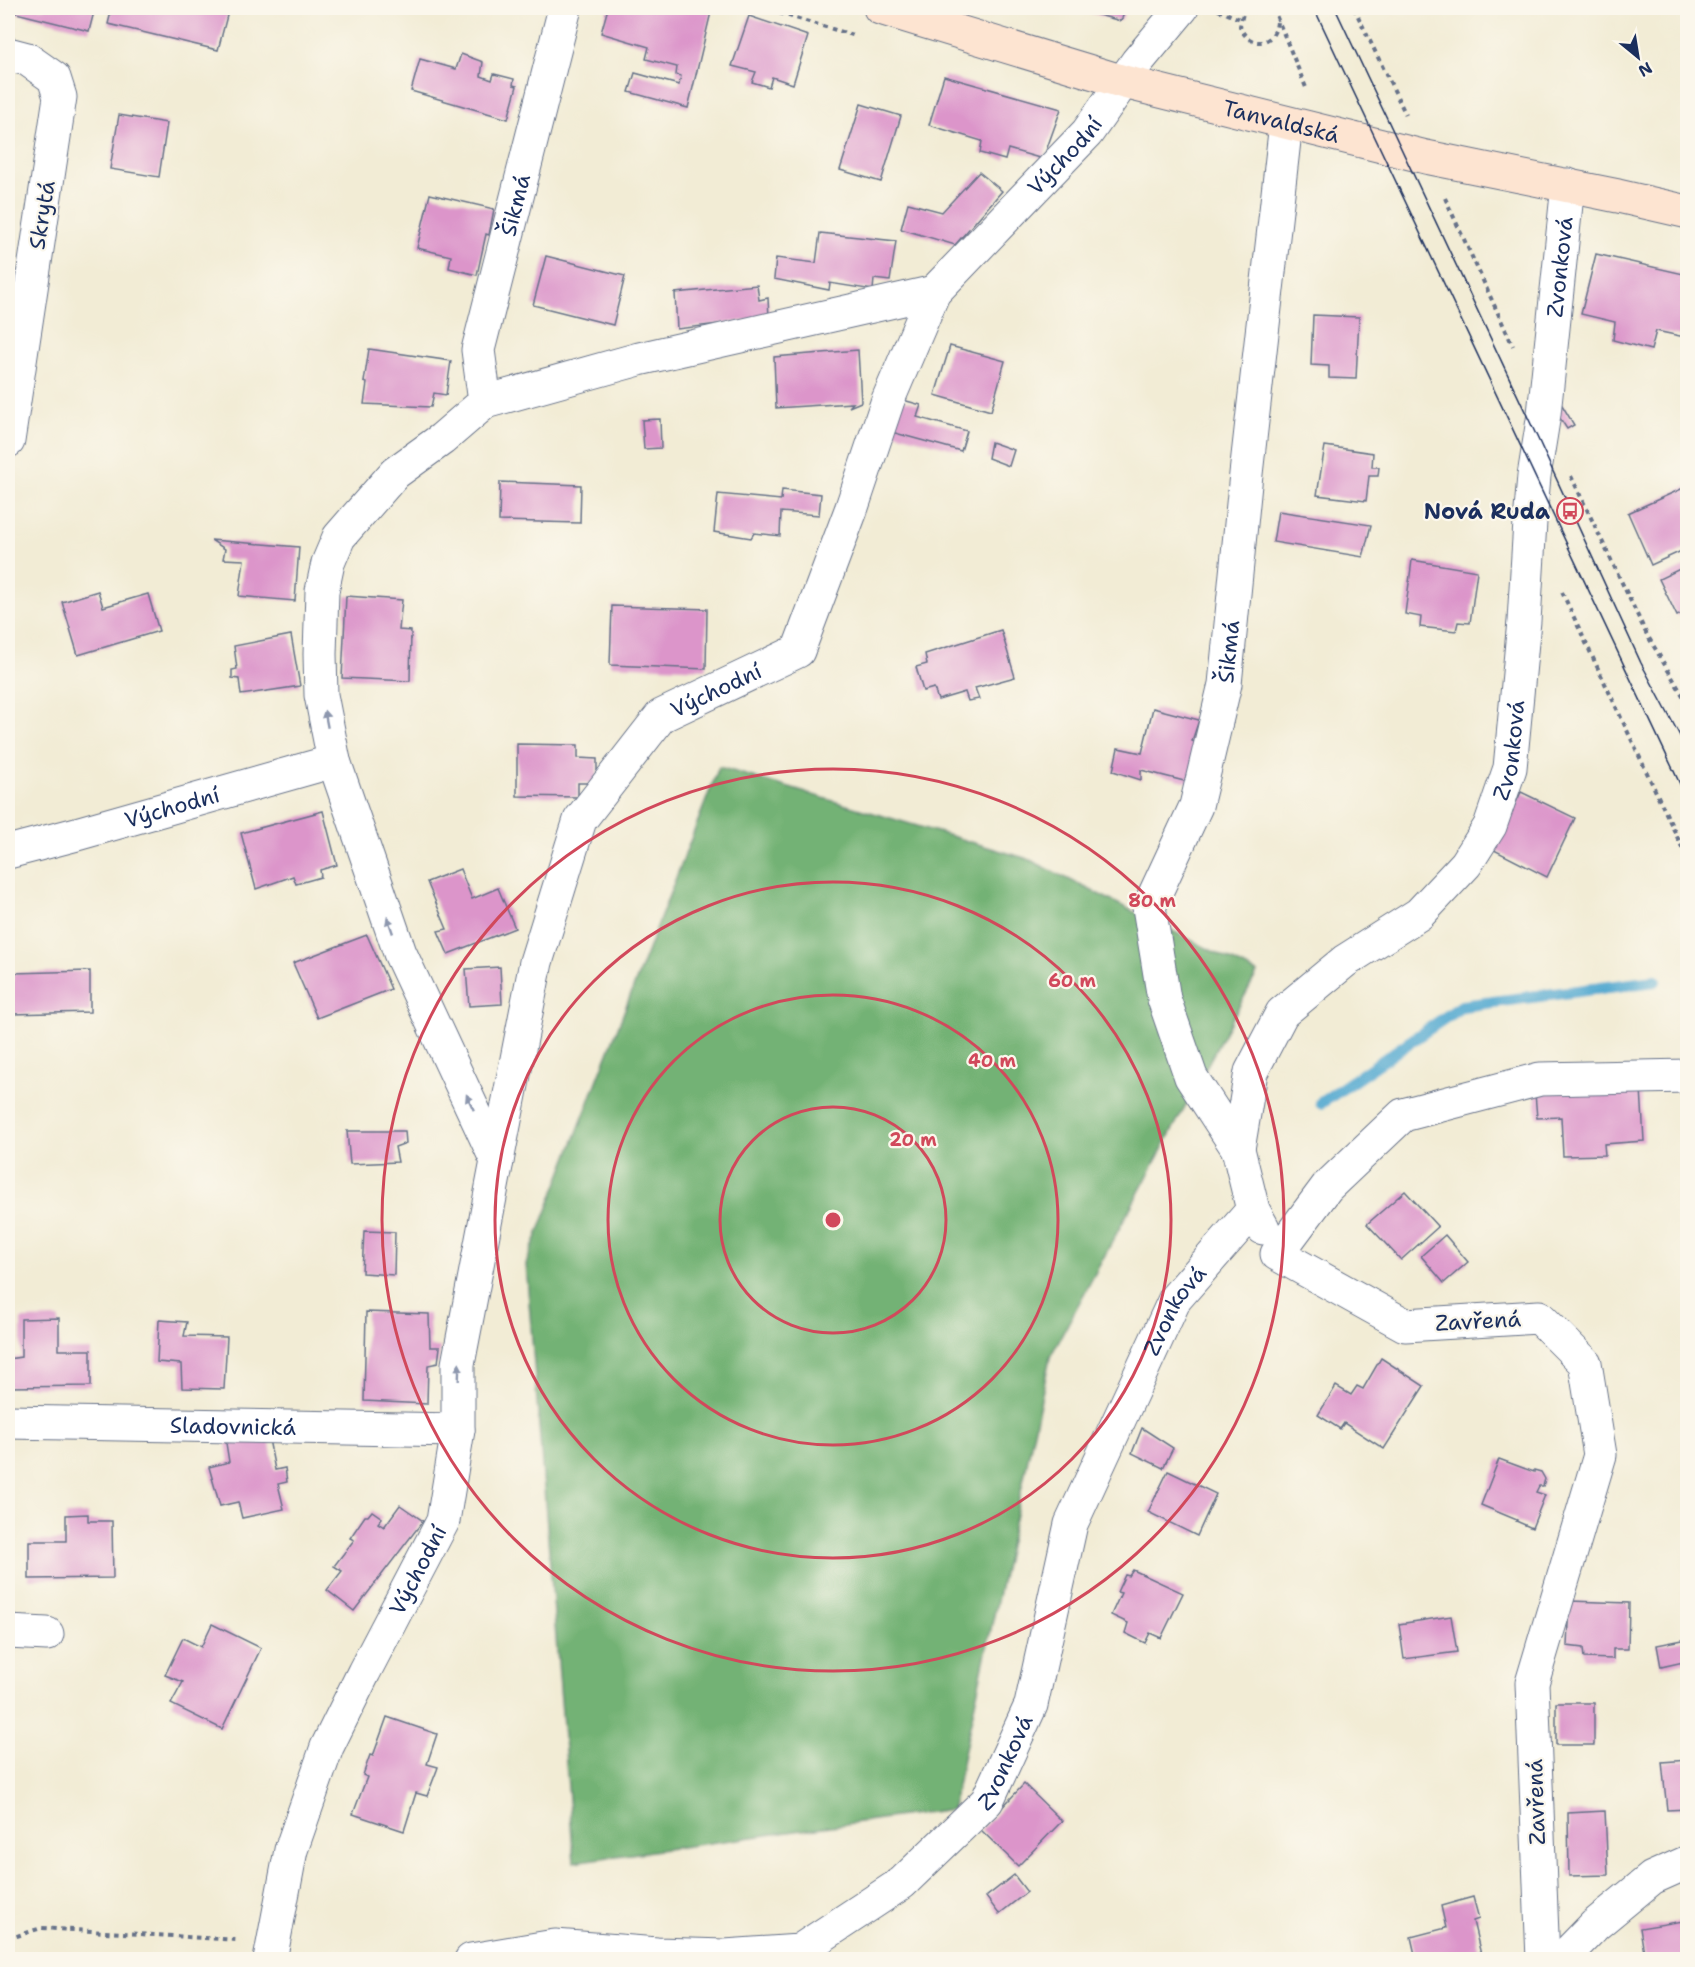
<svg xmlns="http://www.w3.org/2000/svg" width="1695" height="1967" font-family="'Shantell Sans',sans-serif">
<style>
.forest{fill:#73b274;stroke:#477069;stroke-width:1.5}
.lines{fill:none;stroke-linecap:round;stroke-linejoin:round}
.stream{stroke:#53a9d0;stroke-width:12}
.building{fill:#dc95ca}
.street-casing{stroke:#667188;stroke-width:35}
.secondary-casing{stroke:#667188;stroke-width:35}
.path{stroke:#667188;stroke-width:4;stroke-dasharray:4.5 4.5;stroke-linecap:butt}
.street{stroke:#fff;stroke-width:33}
.secondary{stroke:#fde4d1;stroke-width:33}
.tram{stroke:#1b2f5e;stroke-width:1.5}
.oneway{fill:#8d97ae}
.ring{fill:none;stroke:#d1495b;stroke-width:3}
.labels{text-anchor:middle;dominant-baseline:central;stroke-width:4.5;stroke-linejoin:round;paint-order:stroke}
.street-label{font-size:22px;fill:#1b2f5e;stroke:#fbf7ec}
.poi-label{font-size:22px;font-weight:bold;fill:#1b2f5e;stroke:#fbf7ec;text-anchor:end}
.centre{fill:#d1495b;stroke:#fbf7ec;stroke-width:3}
.ring-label{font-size:18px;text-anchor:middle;font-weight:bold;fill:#d1495b;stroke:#fbf7ec;stroke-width:4.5;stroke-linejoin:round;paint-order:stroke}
</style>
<rect width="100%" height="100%" fill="#fbf7ec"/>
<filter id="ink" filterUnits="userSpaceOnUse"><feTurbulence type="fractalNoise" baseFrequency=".0167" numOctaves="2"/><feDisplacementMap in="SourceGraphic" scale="12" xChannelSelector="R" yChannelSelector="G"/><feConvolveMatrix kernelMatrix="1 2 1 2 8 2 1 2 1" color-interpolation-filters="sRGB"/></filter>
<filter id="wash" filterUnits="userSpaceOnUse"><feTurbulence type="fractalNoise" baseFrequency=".008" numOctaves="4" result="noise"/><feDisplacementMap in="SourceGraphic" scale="24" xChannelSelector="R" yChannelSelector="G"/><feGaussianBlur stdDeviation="1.35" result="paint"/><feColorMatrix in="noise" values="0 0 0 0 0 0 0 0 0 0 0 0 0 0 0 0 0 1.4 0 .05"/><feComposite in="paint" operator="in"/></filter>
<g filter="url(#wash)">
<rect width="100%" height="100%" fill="#f2ecd5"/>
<!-- forest -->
<path class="forest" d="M719 767 1028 859 1257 973 1050 1357 952 1809 574 1862 526 1264Z"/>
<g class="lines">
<!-- stream -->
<path class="stream" d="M1321 1103 1462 1006 1655 981"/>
</g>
<g id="blocks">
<!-- building -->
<g class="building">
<path d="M8 8H95L89 31 8 11Z"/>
<path d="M112 8H229L218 50 108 24Z"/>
<path d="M608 8H712L688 108 629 92 635 73 679 85 681 76 676 75 677 67 646 59 649 47 601 33Z"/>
<path d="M1081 8H1126L1121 21 1080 10Z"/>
<path d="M749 16 808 36 793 84 772 77 769 87 752 82 756 72 732 66Z"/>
<path d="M461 54 483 62 481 76 492 80 494 74 514 79 513 85 517 86 508 119 411 91 420 59 456 69Z"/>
<path d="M944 76 1061 109 1043 159 1008 149 1005 160 980 153 982 141 929 125Z"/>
<path d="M861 104 901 116 881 182 840 170Z"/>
<path d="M119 115 167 123 159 177 110 169Z"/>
<path d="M979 172 1002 191 955 245 901 229 908 203 942 212Z"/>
<path d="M430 194 494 209 489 235 486 234 477 275 449 268 451 256 417 248Z"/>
<path d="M820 233 896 241 890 281 874 279 873 290 830 283 829 290 774 279 776 258 816 263Z"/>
<path d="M1596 254 1688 275V352L1683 351 1685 337 1656 331 1651 350 1613 340 1615 322 1581 314Z"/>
<path d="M546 256 625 276 613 325 533 305Z"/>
<path d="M757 285 759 300 768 298 769 318 677 329 675 293Z"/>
<path d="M1313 315 1359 317 1356 379 1329 378V366L1311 365Z"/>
<path d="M950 346 1005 361 991 411 935 395Z"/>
<path d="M369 349 451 361 446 395 434 393 431 407 364 404 367 383 364 382Z"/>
<path d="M858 350 861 402 849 407 853 403 776 408 774 357Z"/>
<path d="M896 398 921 405 917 417 967 431 961 451 884 430Z"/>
<path d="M1562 405 1574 425 1567 429 1554 409Z"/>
<path d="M660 419 661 448 644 449 642 420Z"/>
<path d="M991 442 1014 450 1009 466 988 458Z"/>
<path d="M1325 446 1373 453 1372 467H1379L1378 476H1369L1366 501 1317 495Z"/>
<path d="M500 482 581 485 580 523 499 521Z"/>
<path d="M1688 486V548L1651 565 1628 513Z"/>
<path d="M782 490 821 494 819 515 781 512 780 536 754 533 751 538 714 532 718 494 781 500Z"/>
<path d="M1278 511 1371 525 1363 557 1273 542Z"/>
<path d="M211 540 299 547 295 601 239 596 244 560 223 559 225 549Z"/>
<path d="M1412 560 1477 571 1470 623 1458 622 1456 631 1420 627 1421 617 1405 614Z"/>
<path d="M1688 565V611L1677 616 1659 579Z"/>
<path d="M98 591 103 607 148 594 159 631 78 655 62 602Z"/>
<path d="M346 596 402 600 399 630 411 631 410 681 342 678Z"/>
<path d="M612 606 707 609 706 669 610 665Z"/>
<path d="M1001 630 1015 677 975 688 979 699 968 701 965 692 938 700 934 688 923 691 916 667 927 664 925 654Z"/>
<path d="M291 635 300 686 241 695 239 679 232 678V670L237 669 234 646Z"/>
<path d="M1153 708 1199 720 1192 741 1202 744 1192 783 1141 770V780L1113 771 1118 748 1142 753Z"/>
<path d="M517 744 578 745V758L597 759V783H578V797L517 796Z"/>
<path d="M1521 792 1575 818 1547 877 1494 850Z"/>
<path d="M323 811 337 865 320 870 321 877 296 884 293 876 256 889 241 833Z"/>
<path d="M460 869 472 899 498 888 515 928 448 954 438 931 447 929 427 882Z"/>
<path d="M367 935 391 989 317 1018 293 963Z"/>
<path d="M500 967 502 1004 469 1006 466 969Z"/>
<path d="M90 971V1012L12 1014 13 973Z"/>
<path d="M1641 1088 1644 1141 1604 1144 1605 1155 1563 1156 1561 1117 1537 1118 1535 1093Z"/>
<path d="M347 1131H405L406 1143 395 1147 398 1162 350 1164Z"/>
<path d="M1405 1191 1438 1227 1401 1260 1367 1224Z"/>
<path d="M364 1231 395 1232 394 1275 362 1273Z"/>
<path d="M1445 1235 1468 1262 1444 1283 1421 1256Z"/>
<path d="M366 1312 429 1314 430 1347H440L438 1363 428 1365 427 1404 364 1401Z"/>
<path d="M59 1318V1350H91V1386L8 1387V1359L21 1357V1319Z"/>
<path d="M159 1320 187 1322 184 1336 227 1337 224 1389 182 1388 181 1364 157 1362Z"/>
<path d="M1381 1358 1424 1386 1384 1449 1344 1423 1340 1429 1318 1415 1336 1386 1351 1395 1357 1386 1363 1389Z"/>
<path d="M1142 1428 1173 1448 1163 1468 1132 1453Z"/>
<path d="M268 1434 275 1470 285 1468 287 1482 278 1484 284 1509 242 1518 238 1502 220 1506 209 1467 229 1462 226 1443Z"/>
<path d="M1499 1459 1534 1472V1470L1541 1472 1545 1479 1543 1486H1539L1536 1492 1545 1495 1532 1528 1516 1521 1517 1520 1481 1505Z"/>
<path d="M1168 1471 1216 1494 1197 1536 1148 1512Z"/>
<path d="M400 1505 423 1521 354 1611 327 1590 342 1571 334 1566 354 1540 350 1538 365 1516H368L372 1511 382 1518 378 1523 384 1527Z"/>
<path d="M88 1514V1521H112L113 1578 29 1579V1541H66V1515Z"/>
<path d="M1133 1570 1183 1593 1161 1638 1150 1633 1145 1643 1125 1633 1128 1623 1111 1615 1121 1593 1117 1592 1125 1575 1129 1576Z"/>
<path d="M1569 1601 1629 1603 1628 1649H1613V1659L1584 1658 1583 1648 1567 1646Z"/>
<path d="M1451 1616 1457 1652 1404 1659 1399 1624Z"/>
<path d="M212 1624 261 1648 222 1729 171 1704 183 1682 165 1675 183 1638 201 1647Z"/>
<path d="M1688 1639V1661L1661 1667 1657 1645Z"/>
<rect x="1556" y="1703" width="38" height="42"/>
<path d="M387 1717 437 1734 427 1764 438 1767 437 1770 427 1796 416 1793 404 1831 353 1814 367 1777 363 1775 370 1755 373 1756Z"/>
<path d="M1688 1760V1809L1667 1810 1662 1762Z"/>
<path d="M1024 1784 1062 1821 1018 1866 981 1830Z"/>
<path d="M1605 1811 1608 1875 1569 1876 1568 1813Z"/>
<path d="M1014 1875 1027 1892 999 1914 986 1897Z"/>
<path d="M1473 1897 1479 1919 1473 1921 1482 1959H1416L1411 1937 1446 1928 1441 1906Z"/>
<path d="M1683 1921 1688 1948V1959H1645L1640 1928Z"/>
</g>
</g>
</g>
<g filter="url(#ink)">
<use href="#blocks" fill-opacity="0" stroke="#667188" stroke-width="1.5"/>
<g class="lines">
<defs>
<g id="street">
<path d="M8 54 27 59 54 78 60 97 8 441"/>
<path id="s1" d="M485 402 478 350 565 8"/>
<path id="s2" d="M8 852 73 835 334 761"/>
<path id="s3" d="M1238 1149 1191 1077 1164 999 1149 907 1196 806 1225 684 1246 474 1286 123"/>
<path id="s4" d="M497 1161 536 962 580 820 661 716 798 651 851 510 888 400 934 292 1087 133 1137 62 1182 8"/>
<path id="s5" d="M1263 1228 1253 1210 1238 1149 1251 1072 1282 1013 1345 961 1419 914 1466 864 1490 826 1510 768 1524 621 1530 522 1534 476 1544 414 1568 185"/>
<path id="s6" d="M8 1422 458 1430"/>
<path d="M8 1632 47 1634"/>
<path id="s7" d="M270 1960 291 1850 327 1747 364 1672 443 1521 458 1430V1364L497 1161 400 953 334 761 321 695 320 654 322 591 328 563 339 537 395 473 442 439 485 402 639 359 934 292"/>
<path id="s8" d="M471 1960 555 1946 657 1954 725 1956 799 1951 902 1883 987 1801 1031 1705 1071 1524 1175 1299 1253 1210"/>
<path d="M1543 1960 1532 1683 1600 1455 1585 1363 1539 1317 1405 1325 1277 1254 1327 1187 1403 1115 1540 1079 1688 1076"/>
<path d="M1561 1960 1595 1925 1652 1878 1688 1862"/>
</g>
<g id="secondary">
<path id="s9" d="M880 8 1124 82 1426 157 1618 196 1688 212"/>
</g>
</defs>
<!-- street casing -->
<use href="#street" class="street-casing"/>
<!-- secondary casing -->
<use href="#secondary" class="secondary-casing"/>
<!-- path -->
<g class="path">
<path d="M762 8 856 36"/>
<path d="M1248 8 1243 13 1240 26C1248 50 1276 46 1277 21"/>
<path d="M1273 8 1307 90"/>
<path d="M1354 8 1406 115"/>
<path d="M1218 10 1240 19"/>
<path d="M1445 198 1513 346"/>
<path d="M1571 476 1646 633 1688 704"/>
<path d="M1562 592 1688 860"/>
<path d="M8 1939 41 1928 237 1940"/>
</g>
<!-- street -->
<use href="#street" class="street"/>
<!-- secondary -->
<use href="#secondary" class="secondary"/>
<!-- tram -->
<g class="tram">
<path d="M1314 8 1688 801"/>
<path d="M1335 8 1539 441 1641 663 1688 751"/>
</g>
</g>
<!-- one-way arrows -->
<defs><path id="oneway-solid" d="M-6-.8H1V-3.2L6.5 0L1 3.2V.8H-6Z" transform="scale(1.5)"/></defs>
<g class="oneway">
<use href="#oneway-solid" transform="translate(326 719) rotate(-101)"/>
<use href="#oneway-solid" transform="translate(390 925) rotate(-109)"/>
<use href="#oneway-solid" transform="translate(470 1102) rotate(-115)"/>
<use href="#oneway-solid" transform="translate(459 1372) rotate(-88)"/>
</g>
</g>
<!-- distance rings -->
<g class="ring">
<circle cx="833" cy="1220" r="113"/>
<circle cx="833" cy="1220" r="225"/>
<circle cx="833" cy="1220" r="338"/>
<circle cx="833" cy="1220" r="451"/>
</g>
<!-- icons -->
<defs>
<symbol id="bus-ring" viewBox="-11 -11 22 22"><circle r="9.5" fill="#fbf7ec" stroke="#d1495b" stroke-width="1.5"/><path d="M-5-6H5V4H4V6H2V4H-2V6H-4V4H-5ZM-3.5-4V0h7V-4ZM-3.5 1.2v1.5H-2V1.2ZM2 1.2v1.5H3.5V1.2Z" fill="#d1495b"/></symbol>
</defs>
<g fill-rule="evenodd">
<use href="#bus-ring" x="1555" y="496" width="30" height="30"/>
</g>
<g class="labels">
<!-- street labels -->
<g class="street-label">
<text stroke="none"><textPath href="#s9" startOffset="417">Tanvaldská</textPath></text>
<text stroke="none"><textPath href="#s4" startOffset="1208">Východní</textPath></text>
<text stroke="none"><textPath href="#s1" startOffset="202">Šikmá</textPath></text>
<text transform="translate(42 215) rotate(-81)">Skrytá</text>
<text stroke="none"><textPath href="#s5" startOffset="1076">Zvonková</textPath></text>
<text stroke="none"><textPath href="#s3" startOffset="531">Šikmá</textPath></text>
<text stroke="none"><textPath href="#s4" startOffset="544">Východní</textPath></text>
<text stroke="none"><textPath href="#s5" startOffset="590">Zvonková</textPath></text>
<text stroke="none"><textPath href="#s2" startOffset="170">Východní</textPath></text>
<text stroke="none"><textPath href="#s8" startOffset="1100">Zvonková</textPath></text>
<text transform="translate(1478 1321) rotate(-3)">Zavřená</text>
<text stroke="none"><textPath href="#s6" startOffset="225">Sladovnická</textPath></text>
<text stroke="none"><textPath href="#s7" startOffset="420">Východní</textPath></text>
<text stroke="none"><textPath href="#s8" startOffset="614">Zvonková</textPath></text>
<text transform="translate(1536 1802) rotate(-92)">Zavřená</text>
</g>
<!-- poi labels -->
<g class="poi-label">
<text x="1550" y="511">Nová Ruda</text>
</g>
</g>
<circle cx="833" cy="1220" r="9" class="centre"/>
<g class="ring-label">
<text x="1152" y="907">80 m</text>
<text x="1072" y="987">60 m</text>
<text x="992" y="1067">40 m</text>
<text x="913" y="1146">20 m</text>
</g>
<!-- margin -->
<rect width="1695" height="1967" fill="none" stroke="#fbf7ec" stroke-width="30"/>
<!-- north arrow -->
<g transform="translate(1638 57) rotate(150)" stroke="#fbf7ec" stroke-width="4.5" paint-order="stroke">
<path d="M0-4.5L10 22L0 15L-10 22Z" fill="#1b2f5e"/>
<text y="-9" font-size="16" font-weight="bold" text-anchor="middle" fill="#1b2f5e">N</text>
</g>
</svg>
